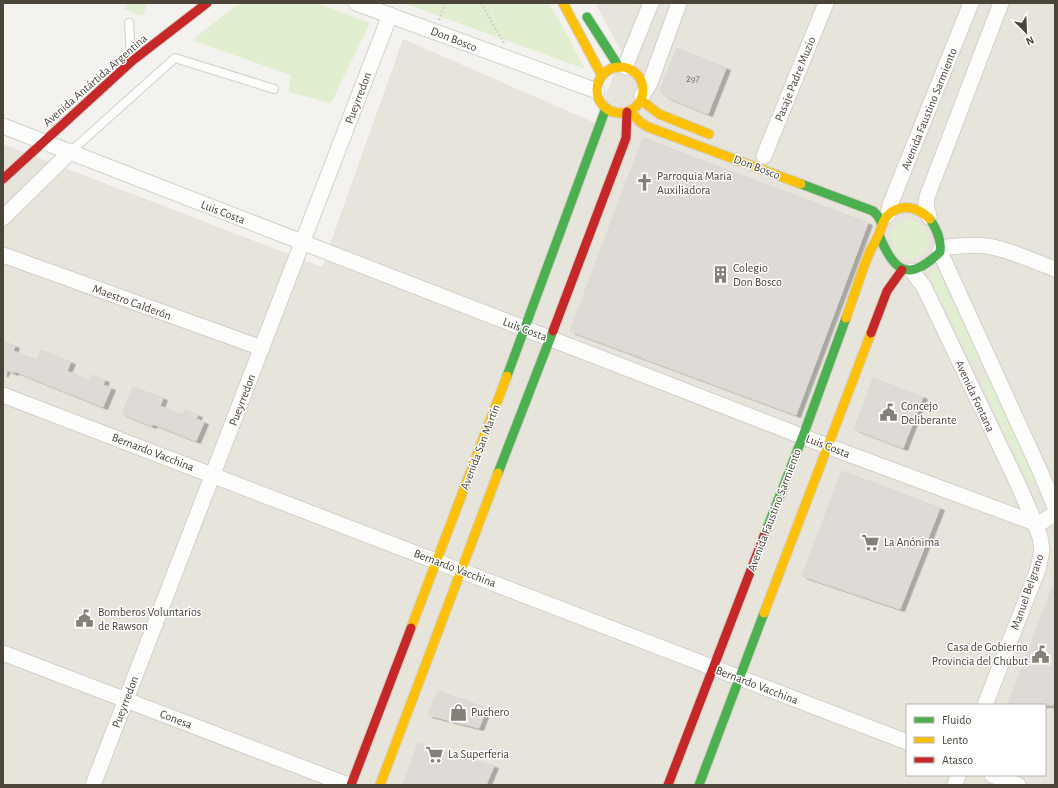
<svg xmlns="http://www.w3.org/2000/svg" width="1058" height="788" font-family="'Alegreya Sans',sans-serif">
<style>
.residential{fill:#e7e4dc;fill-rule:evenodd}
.green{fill:#e1eecf}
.building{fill:#dedbd6;stroke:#dcd9d4;filter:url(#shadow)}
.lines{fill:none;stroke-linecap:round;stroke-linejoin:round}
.lane-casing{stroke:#d2d0cb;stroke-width:10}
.street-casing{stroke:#d2d0cb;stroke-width:17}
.fast-casing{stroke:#d3cfc5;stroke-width:11}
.slow-casing{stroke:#d3cfc5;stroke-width:11}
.jam-casing{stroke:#d3cfc5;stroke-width:11}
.path{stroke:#d3d2cc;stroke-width:2.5;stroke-dasharray:2 2;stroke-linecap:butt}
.lane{stroke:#fdfdfc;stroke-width:8}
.street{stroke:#fdfdfc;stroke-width:15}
.fast{stroke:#4caf50;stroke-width:9}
.slow{stroke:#ffc107;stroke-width:9}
.jam{stroke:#c62828;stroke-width:9}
.labels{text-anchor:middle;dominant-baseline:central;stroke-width:3;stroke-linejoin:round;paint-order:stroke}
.number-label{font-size:10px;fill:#706a61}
.street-label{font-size:12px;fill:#4b4439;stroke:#fff}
.poi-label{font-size:12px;fill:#4b4439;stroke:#fff;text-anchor:start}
</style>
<defs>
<filter id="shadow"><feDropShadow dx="4.5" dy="2.5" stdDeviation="0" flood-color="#0004"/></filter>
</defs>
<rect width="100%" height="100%" fill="#f4f2ee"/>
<!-- residential -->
<path class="residential" d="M595 3H1055V785H3V144L322 267 403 39 595 123 622 53ZM907 705H1045V775H907Z"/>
<!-- green -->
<g class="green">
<path d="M126 3H147L143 16 124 10Z"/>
<path d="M240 3H317L370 23 331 103 289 92 290 75 192 40Z"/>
<path d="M403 3H549L564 29 585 69Z"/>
<path d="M908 220C941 222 932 270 898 257L890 235C893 226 899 222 908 220Z"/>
<path d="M933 270H938L982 356 978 359 971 361 930 277V273Z"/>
<path d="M987 376 991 378 1037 478 1033 483 1028 482 982 384 984 378Z"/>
</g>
<!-- building -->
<g class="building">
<path d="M677 48 726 68 708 114 664 96 660 90Z"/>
<path d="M643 138 868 223 796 415 570 331Z"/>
<path d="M3 341 15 346 13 351 37 360 41 350 71 362 67 371 90 381 92 375 105 380 103 385 111 388 103 407 14 371V373L6 370 3 375Z"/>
<path d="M873 378 923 397 903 448 854 429Z"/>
<path d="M133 387 163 398 160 406 183 415 185 410 198 415 196 419 204 422 196 441 153 424 152 426 122 414Z"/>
<path d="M842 471 940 508 900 609 802 576Z"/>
<path d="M1054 582H1055V705H1008Z"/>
<path d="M438 691 487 708 479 728 428 715Z"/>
<path d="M418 743 494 766 486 785H403Z"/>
</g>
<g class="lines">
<defs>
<g id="lane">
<path d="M129 23 131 58"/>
<path d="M70 152 175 58 274 89"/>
</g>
<g id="street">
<path d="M356 3 597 91"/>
<path d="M625 67 651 3"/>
<path d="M642 96 650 83 679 3"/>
<path d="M3 126 827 446 1035 523 1042 522 1055 513"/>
<path d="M764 156 826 3"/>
<path d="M888 215 890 205 971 3"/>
<path d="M929 217 926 204 927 197 1001 3"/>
<path d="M3 218 70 152"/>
<path d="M941 248C956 246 972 244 987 246 1011 250 1033 261 1055 269"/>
<path d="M940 252 1040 471 1055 507"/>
<path d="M3 255 262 348"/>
<path d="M912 271 924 287 1017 482 1035 523 1040 537 1042 550 1038 569 985 705"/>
<path d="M3 395 907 742"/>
<path d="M3 653 348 785"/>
<path d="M992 775 1018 785"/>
<path d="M93 785 390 15"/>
<path d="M955 785 958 775"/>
</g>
<g id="fast">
<path d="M587 17 619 67"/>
<path d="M801 184 873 211 878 216 882 224"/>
<path d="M879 235C894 272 908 283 940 252 942 240 936 229 930 219"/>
<path d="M507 376 606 108"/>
<path d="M498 473 553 331"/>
<path d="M764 536 803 436 846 318"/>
<path d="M699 785 764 613"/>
</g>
<g id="slow">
<path d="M563 3 602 76"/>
<circle cx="620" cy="90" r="23"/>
<path d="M641 100 659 114 709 134"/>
<path d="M630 111 640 122 648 127 801 184"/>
<path d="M846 318C854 296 861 273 870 251 872 247 875 243 877 238 881 231 882 222 887 216 901 202 918 207 930 219"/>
<path d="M764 613 871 333"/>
<path d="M411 628 507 376"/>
<path d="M380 785 498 473"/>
</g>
<g id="jam">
<path d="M3 179 132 61 207 3"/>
<path d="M553 331 626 138 627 112"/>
<path d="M871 333 887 291 902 270"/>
<path d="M351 785 411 628"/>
<path d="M668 785 764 536"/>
</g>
</defs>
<!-- lane casing -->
<use href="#lane" class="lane-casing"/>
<!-- street casing -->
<use href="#street" class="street-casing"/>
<!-- fast casing -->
<use href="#fast" class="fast-casing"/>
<!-- slow casing -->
<use href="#slow" class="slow-casing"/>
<!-- jam casing -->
<use href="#jam" class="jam-casing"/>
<!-- path -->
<g class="path">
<path d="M481 3 504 43"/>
<path d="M439 20 445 3"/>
</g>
<!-- lane -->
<use href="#lane" class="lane"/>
<!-- street -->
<use href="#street" class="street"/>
<!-- fast -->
<use href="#fast" class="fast"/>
<!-- slow -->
<use href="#slow" class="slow"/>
<!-- jam -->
<use href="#jam" class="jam"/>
</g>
<!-- icons -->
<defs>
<symbol id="church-bare" viewBox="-9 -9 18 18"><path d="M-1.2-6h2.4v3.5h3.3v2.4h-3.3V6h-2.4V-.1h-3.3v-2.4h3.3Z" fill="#868178" stroke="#fff" stroke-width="2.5" paint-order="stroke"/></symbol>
<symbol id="building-bare" viewBox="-9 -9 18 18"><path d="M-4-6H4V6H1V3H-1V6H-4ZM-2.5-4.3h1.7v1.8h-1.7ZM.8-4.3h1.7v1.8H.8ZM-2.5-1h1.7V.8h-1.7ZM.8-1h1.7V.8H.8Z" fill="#868178" stroke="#fff" stroke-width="2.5" paint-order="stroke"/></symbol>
<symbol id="civic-bare" viewBox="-9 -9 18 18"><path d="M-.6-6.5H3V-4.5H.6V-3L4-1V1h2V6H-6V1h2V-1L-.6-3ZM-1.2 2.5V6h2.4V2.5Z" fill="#868178" stroke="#fff" stroke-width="2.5" paint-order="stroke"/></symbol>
<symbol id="supermarket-bare" viewBox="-9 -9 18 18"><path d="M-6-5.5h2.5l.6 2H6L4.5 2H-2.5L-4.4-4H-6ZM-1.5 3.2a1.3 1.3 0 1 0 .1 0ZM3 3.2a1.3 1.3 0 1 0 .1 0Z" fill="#868178" stroke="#fff" stroke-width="2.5" paint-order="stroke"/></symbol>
<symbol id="shop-bare" viewBox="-9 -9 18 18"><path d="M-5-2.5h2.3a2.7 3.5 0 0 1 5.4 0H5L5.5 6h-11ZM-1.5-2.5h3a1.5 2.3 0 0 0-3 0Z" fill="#868178" stroke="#fff" stroke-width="2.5" paint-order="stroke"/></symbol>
</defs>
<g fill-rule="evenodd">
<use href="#church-bare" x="632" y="170" width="25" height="25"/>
<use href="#building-bare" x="708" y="262" width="25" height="25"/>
<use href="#civic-bare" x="876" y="400" width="25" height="25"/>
<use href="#supermarket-bare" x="858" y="530" width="25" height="25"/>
<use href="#civic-bare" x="72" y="606" width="25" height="25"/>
<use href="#civic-bare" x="1028" y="642" width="25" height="25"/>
<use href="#shop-bare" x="446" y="700" width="25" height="25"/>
<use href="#supermarket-bare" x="422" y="742" width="25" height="25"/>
</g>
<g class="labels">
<!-- number labels -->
<g class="number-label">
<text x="693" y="79">297</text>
</g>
<!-- street labels -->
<g class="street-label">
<text transform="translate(454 39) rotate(21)">Don Bosco</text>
<text transform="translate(795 79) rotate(-68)">Pasaje Padre Muzio</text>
<text transform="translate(95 80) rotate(-41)">Avenida Antártida Argentina</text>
<text transform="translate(358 98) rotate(-69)">Pueyrredon</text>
<text transform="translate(929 109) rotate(-68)">Avenida Faustino Sarmiento</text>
<text transform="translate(757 167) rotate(21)">Don Bosco</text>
<text transform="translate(223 212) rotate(21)">Luis Costa</text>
<text transform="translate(132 302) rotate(20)">Maestro Calderón</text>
<text transform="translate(525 329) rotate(21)">Luis Costa</text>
<text transform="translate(975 396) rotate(65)">Avenida Fontana</text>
<text transform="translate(242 400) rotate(-69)">Pueyrredon</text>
<text transform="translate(828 446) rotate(21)">Luis Costa</text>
<text transform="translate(480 447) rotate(-69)">Avenida San Martín</text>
<text transform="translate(153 452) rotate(21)">Bernardo Vacchina</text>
<text transform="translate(774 510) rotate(-69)">Avenida Faustino Sarmiento</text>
<text transform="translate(455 568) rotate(21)">Bernardo Vacchina</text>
<text transform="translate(1027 592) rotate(-71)">Manuel Belgrano</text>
<text transform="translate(757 685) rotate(21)">Bernardo Vacchina</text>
<text transform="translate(125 702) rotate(-69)">Pueyrredon</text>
<text transform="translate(176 719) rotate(21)">Conesa</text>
</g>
<!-- poi labels -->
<g class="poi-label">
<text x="657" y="176">Parroquia Maria<tspan x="657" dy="14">Auxiliadora</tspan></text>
<text x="733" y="268">Colegio<tspan x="733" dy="14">Don Bosco</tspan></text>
<text x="901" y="406">Concejo<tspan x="901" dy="14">Deliberante</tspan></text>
<text x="884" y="542">La Anónima</text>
<text x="98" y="612">Bomberos Voluntarios<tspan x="98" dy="14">de Rawson</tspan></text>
<text x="1028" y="647" text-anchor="end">Casa de Gobierno<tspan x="1028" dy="14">Provincia del Chubut</tspan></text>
<text x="471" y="712">Puchero</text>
<text x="448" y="754">La Superferia</text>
</g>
</g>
<!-- border -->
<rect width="1058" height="788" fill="none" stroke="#4b4439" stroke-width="8"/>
<!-- legend -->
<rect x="906" y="704" width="140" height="72" fill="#ffffff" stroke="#b7b4b0"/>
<rect x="914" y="717" width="20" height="6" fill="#4caf50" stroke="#b7b4b0"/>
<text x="942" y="724" font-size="12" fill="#4b4439">Fluido</text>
<rect x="914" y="737" width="20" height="6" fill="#ffc107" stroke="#b7b4b0"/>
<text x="942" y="744" font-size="12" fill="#4b4439">Lento</text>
<rect x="914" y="757" width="20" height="6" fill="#c62828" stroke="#b7b4b0"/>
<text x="942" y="764" font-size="12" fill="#4b4439">Atasco</text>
<!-- north arrow -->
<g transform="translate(1026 32) rotate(156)" stroke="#ffffff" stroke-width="3" paint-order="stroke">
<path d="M0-3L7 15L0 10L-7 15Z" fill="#4b4439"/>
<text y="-6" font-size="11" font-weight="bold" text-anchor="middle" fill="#4b4439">N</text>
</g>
</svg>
